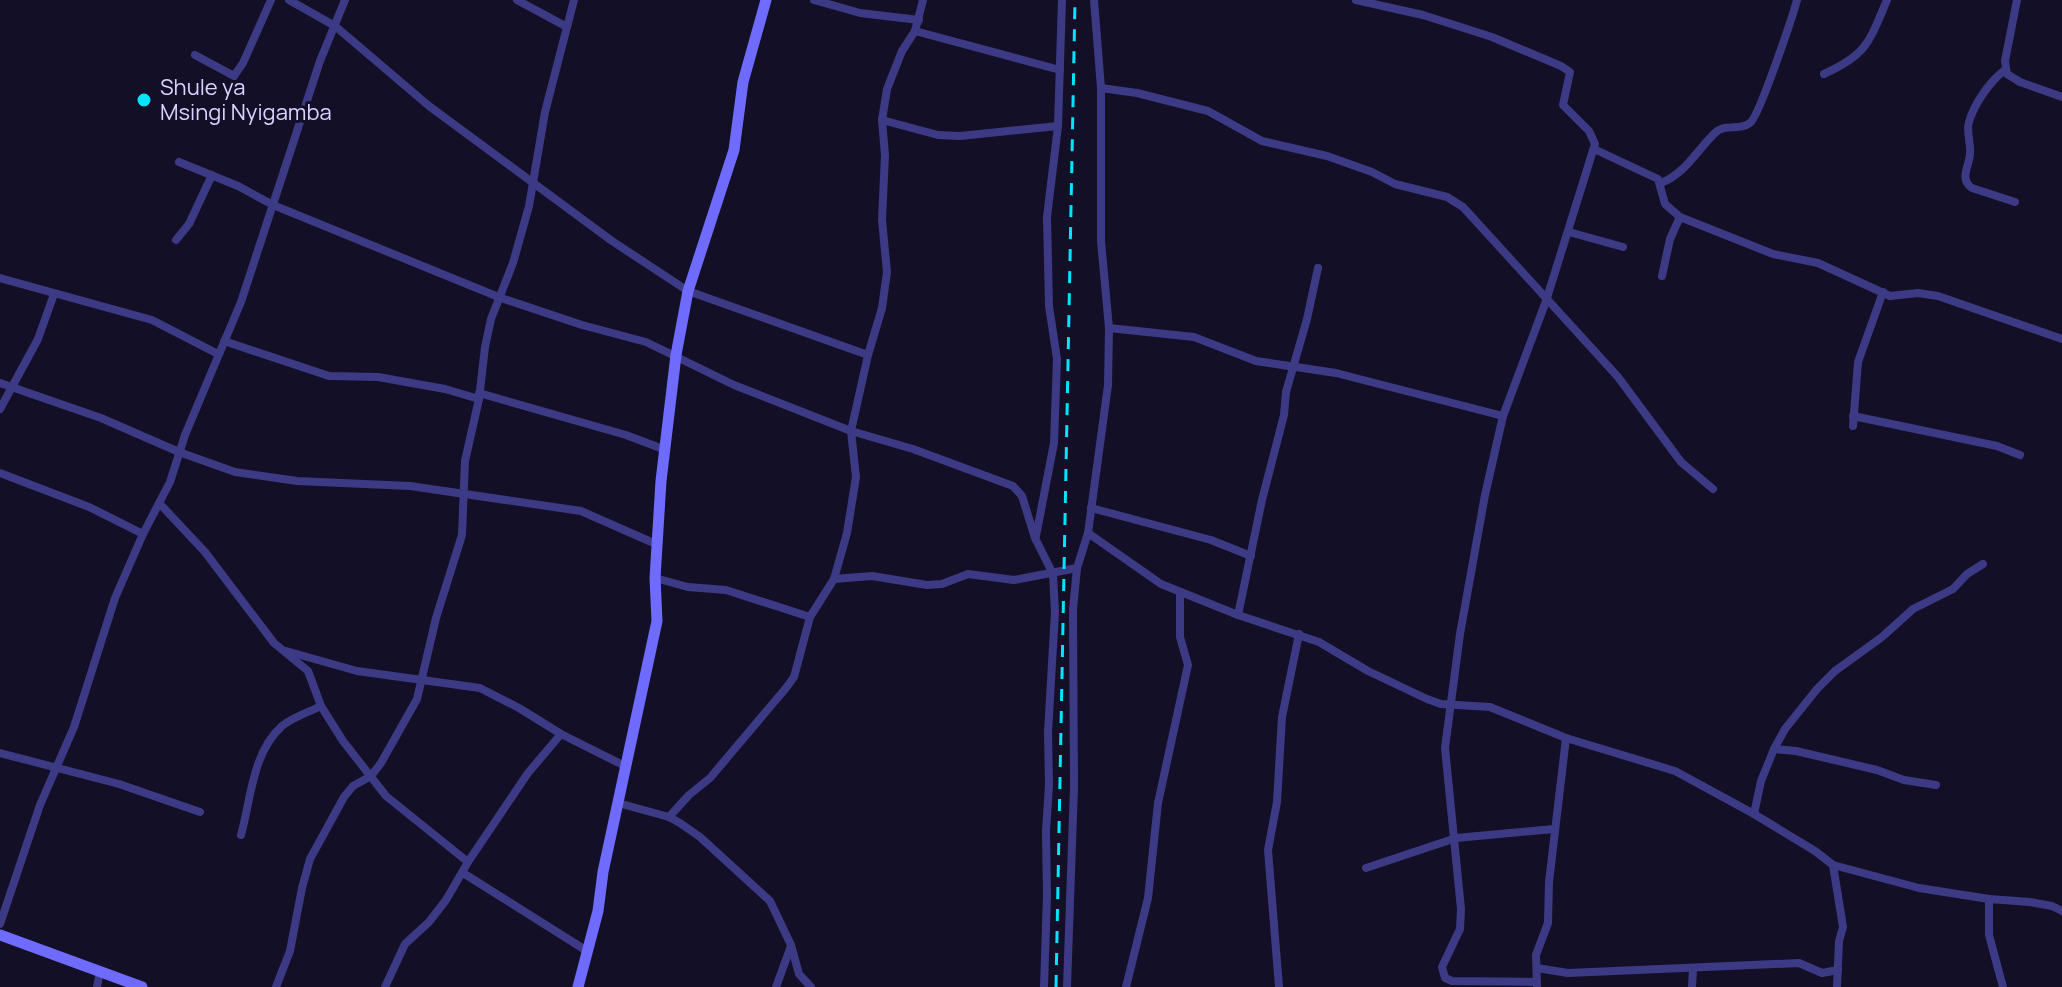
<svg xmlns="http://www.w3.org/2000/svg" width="2062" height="987" font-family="Manrope,sans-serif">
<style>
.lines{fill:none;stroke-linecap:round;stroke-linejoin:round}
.street{stroke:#3d3a85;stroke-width:8}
.secondary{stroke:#6f6bff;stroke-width:11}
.rail{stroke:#00e5ff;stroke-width:3;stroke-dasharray:12 10;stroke-linecap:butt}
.poi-dot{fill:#00e5ff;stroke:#130f26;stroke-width:3}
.labels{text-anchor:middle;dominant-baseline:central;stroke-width:6;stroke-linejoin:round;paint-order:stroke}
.poi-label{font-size:22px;fill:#d9d4ff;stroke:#130f26;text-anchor:start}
</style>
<rect width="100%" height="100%" fill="#130f26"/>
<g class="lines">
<!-- street -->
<g class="street">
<path d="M289 0 335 26 429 106 612 241 688 291 868 355"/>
<path d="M517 0 567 27"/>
<path d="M814 0 860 13 919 20"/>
<path d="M1356 0 1423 15 1492 37 1561 66 1570 72 1563 105 1589 131 1595 144 1546 301 1503 416 1485 495 1460 634 1445 748 1461 909 1460 929 1442 967 1445 978 1452 981 1537 982"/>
<path d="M2017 0 2005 61 2007 74 2020 82 2062 97"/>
<path d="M915 31 1060 70"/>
<path d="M195 55 234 76 243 63 271 0"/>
<path d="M2005 70C1990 81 1974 104 1969 122 1966 131 1971 143 1970 154 1969 167 1959 179 1972 188L2015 202"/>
<path d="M1824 74C1868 54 1869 42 1887 0"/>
<path d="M1101 88 1137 93 1208 111 1262 141 1327 156 1372 172 1395 184 1447 197 1463 207 1618 377 1681 462 1713 489"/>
<path d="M882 120 938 135 960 136 1058 126"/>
<path d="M1594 149 1658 179 1665 204 1680 217 1773 254 1818 263 1890 296 1918 293 1938 296 2062 339"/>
<path d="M179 162 238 186 273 205 501 298 582 325 646 342 734 385 851 431 913 449 1013 486 1022 496 1035 538 1053 574 1055 612 1048 732 1049 785 1046 831 1047 896 1044 987"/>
<path d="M1661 183C1686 173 1696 151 1715 133 1725 123 1740 131 1750 123 1759 117 1793 15 1797 0"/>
<path d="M1569 232 1623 247"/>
<path d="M176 240 189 224 212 175"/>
<path d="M1662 276 1670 239 1680 217"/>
<path d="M0 278 152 320 218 354"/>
<path d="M1109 328 1194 337 1256 361 1336 373 1503 416"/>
<path d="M224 341 329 376 378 377 445 389 479 399"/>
<path d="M0 383 101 418 179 452 235 472 297 481 410 486 581 511 656 544"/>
<path d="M479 393 626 435 663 449"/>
<path d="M0 409 38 339 54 294"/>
<path d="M1853 416 1997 446 2020 455"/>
<path d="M1853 426 1858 362 1883 292"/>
<path d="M0 473 89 507 143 534"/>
<path d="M160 504 205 552 274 643 308 671 321 706 343 741 386 796 468 862"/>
<path d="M1091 508 1211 540 1251 556"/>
<path d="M1088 533 1161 584 1238 615 1319 642 1368 671 1427 699 1441 704 1490 707 1566 738 1675 771 1754 814 1815 851 1833 865 1919 888 1989 899 2030 902 2052 906 2062 911"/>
<path d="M1036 536 1054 443 1057 359 1049 306 1047 217 1058 126 1062 0"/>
<path d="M655 578 688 587 726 590 810 617"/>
<path d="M834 579 872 576 927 585 942 584 968 574 1014 580 1077 568"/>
<path d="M1238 615 1262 500 1284 415 1286 392 1307 319 1318 268"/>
<path d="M286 651 357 671 480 688 519 708 561 734 625 766"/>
<path d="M1774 749 1796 751 1877 770 1904 780 1936 785"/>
<path d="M0 753 119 784 200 812"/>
<path d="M618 803 669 817 680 823 700 837 770 901 791 945 799 974 811 987"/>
<path d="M1754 814 1761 781 1774 749 1785 729 1817 689 1835 671 1882 637 1913 609 1953 589 1967 574 1983 564"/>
<path d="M669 817 689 795 710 778 786 688 794 677 810 617 834 579 847 533 856 477 851 431 868 355 882 308 887 272 882 220 885 155 882 120 887 89 902 51 915 31 923 0"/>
<path d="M241 835C251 799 252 753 282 726 293 717 309 712 321 706"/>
<path d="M1833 865 1843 927 1839 941 1837 987"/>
<path d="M1366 868 1456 838 1554 829"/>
<path d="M463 873 587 951"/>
<path d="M1989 899V935L2003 987"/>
<path d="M0 924 40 805 74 727 115 598 143 534 170 482 185 435 241 302 320 61 345 0"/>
<path d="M1537 968 1568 973 1799 963 1822 973 1838 970"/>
<path d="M1537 986 1536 955 1548 923 1549 882 1566 738"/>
<path d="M97 987 100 971"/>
<path d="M276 987 290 951 302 888 310 859 344 797 353 786 371 776 381 763 417 699 436 618 462 535 465 461 479 399 485 347 491 319 513 263 529 206 545 112 574 0"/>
<path d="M385 987 405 944 429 922 446 900 468 862 528 773 561 734"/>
<path d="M776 987 791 946"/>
<path d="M1067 987 1074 787 1073 609 1077 568 1088 533 1108 385 1109 328 1101 241V88L1094 0"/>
<path d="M1126 987 1148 898 1158 803 1188 665 1180 637V592"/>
<path d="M1279 987 1268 850 1277 802 1282 717 1299 634"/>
<path d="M1692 987 1693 969"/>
</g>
<!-- secondary -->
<g class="secondary">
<path d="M0 935 142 987"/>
<path d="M578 987 598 911 603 872 657 621 655 578 661 481 676 355 688 291 734 150 743 82 766 0"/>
</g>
<!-- rail -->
<path class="rail" d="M1056 987 1075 0"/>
</g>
<!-- markers -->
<circle class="poi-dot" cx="144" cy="100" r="8"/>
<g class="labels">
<!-- poi labels -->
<g class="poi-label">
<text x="160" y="87">Shule ya<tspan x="160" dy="25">Msingi Nyigamba</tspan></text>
</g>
</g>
</svg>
